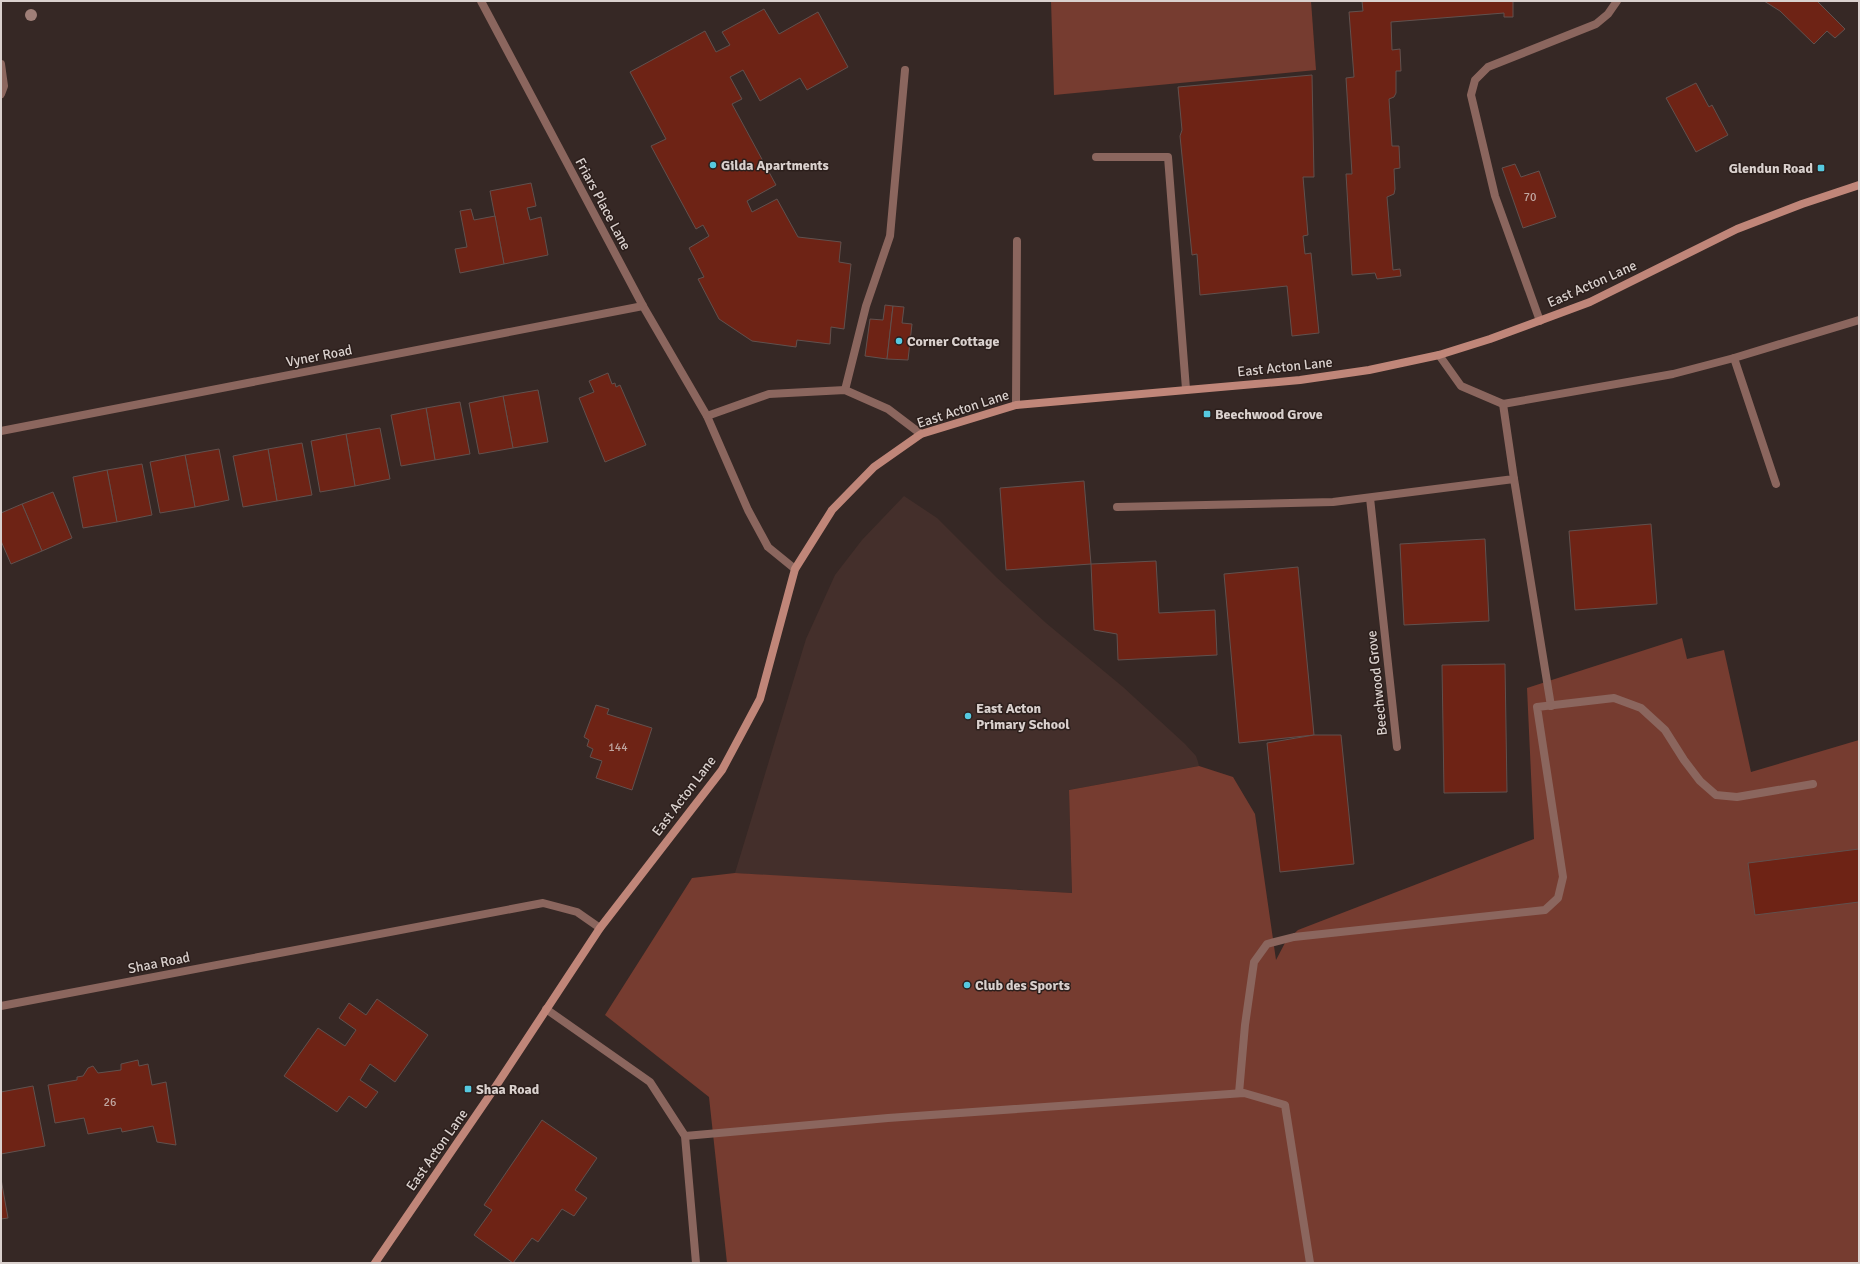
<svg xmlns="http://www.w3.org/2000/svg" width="1860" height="1264" font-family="Signika,sans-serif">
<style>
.built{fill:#442f2b}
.green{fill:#763c30}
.building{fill:#6e2315;stroke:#61514e}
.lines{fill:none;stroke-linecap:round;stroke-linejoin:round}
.lane{stroke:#8b665e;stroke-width:8}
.street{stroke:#8b665e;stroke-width:8}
.secondary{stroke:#c08679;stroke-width:8}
.tree{fill:#9f7f78}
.poi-dot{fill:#56c9e0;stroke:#2c1f1c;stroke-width:1.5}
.labels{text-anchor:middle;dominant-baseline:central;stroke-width:3;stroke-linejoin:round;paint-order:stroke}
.number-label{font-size:12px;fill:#bfa6a0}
.poi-label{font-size:14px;font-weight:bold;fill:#dad1ce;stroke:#2c1f1c;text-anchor:start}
.street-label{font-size:14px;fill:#dad1ce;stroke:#2c1f1c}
</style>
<rect width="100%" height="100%" fill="#362825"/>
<!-- built -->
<path class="built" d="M904 496 937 518 996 577 1046 623 1123 687 1185 744 1196 756 1198 762 1199 766 1069 790 1072 893 892 882 839 881 735 873 806 639 835 575 862 540Z"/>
<!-- green -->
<g class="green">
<path d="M1051 1H1311L1316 70 1054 95Z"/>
<path d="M1682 638 1687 659 1724 650 1751 772 1859 740V1263H727L709 1097 605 1015 692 878 735 873 1072 893 1069 790 1199 766 1233 777 1255 814 1276 960 1286 941 1298 930 1534 839 1527 688Z"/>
</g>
<!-- building -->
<g class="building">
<path d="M1362 1H1513V17H1504V13L1391 22 1392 50 1400 49 1401 71H1396V93L1394 97 1389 99 1392 146H1399L1400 168 1394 169 1395 189 1394 194 1387 197 1393 270 1400 269 1401 276 1377 279 1375 273 1352 275 1346 174H1352L1346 78 1354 77 1349 12 1363 11Z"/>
<path d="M1764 1H1817L1845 29 1835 38 1827 31 1814 44 1780 11Z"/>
<path d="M764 9 779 34 818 12 848 67 807 90 800 78 760 101 743 70 730 77 742 99 732 104 776 185 747 201 752 212 777 199 798 237 841 242 839 262 851 264 844 329 831 327 830 344 797 340 796 347 752 341 719 319 698 279 704 277 689 248 709 236 703 225 696 229 651 146 666 139 630 72 705 31 716 52 730 45 722 32Z"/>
<path d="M1312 75 1314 177H1303L1308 235 1303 236 1305 254 1311 253 1319 333 1292 336 1287 286 1200 295 1197 254 1192 255 1180 136 1182 130 1178 87Z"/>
<path d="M1696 83 1709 107 1712 105 1728 135 1696 152 1666 98Z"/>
<path d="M1515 164 1521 177 1539 171 1556 217 1523 228 1502 168Z"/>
<path d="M531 183 536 206 527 208 530 220 541 217 548 255 504 264 490 191Z"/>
<path d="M471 209 474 220 495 216 504 264 460 273 455 249 467 247 460 211Z"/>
<path d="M885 305 893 306 887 359 865 356 870 319 883 320Z"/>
<path d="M893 306 904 307 902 323 912 324 908 360 887 359Z"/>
<path d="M608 373 612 384 615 383 616 387 620 385 646 445 605 462 579 398 594 392 589 381Z"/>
<path d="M538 390 548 442 513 448 503 396Z"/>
<path d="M503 396 513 448 479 454 469 403Z"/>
<path d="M460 402 470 454 435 460 426 408Z"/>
<path d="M426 408 435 460 401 466 391 415Z"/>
<path d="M380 428 390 479 355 486 346 434Z"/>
<path d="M346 434 355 486 320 492 311 441Z"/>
<path d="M302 443 312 495 277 501 268 449Z"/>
<path d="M219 449 229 500 195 507 185 455Z"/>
<path d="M268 449 277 501 243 507 233 456Z"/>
<path d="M185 455 195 507 160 513 150 462Z"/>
<path d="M142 464 152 515 117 522 107 470Z"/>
<path d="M107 470 117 522 83 528 73 477Z"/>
<path d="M1084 481 1091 564 1006 570 1000 488Z"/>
<path d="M53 492 72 538 42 551 22 504Z"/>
<path d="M22 504 42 551 11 564 1 541V513Z"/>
<path d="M1651 524 1657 604 1575 610 1569 531Z"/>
<path d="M1485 539 1489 621 1404 625 1400 544Z"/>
<path d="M1156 561 1159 613 1215 610 1217 655 1118 660 1117 634 1094 630 1091 564Z"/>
<path d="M1298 567 1314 735 1239 743 1224 574Z"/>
<path d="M1505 664 1507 792 1444 793 1442 665Z"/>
<path d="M596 705 609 709 607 714 652 728 632 790 596 778 602 761 590 757 593 749 587 746 589 740 584 737Z"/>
<path d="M1314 735H1341L1354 864 1280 872 1267 743Z"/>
<path d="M1859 849V902L1755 915 1748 863Z"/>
<path d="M377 999 428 1035 395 1082 370 1064 360 1080 378 1092 366 1108 349 1096 337 1112 284 1076 318 1028 345 1046 356 1030 339 1018 349 1003 366 1015Z"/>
<path d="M138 1060 139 1066 148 1064 152 1085 166 1082 176 1145 157 1142 153 1126 122 1132 121 1128 88 1134 84 1118 55 1123 48 1085 77 1080V1077L83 1076 88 1068 93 1066 98 1073 121 1070V1064Z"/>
<path d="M33 1086 45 1146 1 1154V1092Z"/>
<path d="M542 1120 597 1158 575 1190 587 1198 574 1216 562 1209 538 1242 532 1238 513 1263 474 1235 492 1210 484 1205Z"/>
<path d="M1 1179 8 1218 1 1219Z"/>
</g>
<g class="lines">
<!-- lane -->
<g class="lane">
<path d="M1096 157H1168L1186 389"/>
<path d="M1540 321 1495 196 1471 95 1475 80 1488 67 1596 24 1608 14 1617 1"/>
<path d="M1734 358 1776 484"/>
<path d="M845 390 866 306 890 236 905 70"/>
<path d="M1016 405 1017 241"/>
<path d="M1514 479 1551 706"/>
<path d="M546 1009 650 1082 685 1136 696 1263"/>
<path d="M1239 1093 1245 1025 1254 962 1267 944 1294 937 1545 910 1558 898 1563 877 1537 707 1614 698 1641 708 1665 730 1684 760 1700 781 1716 795 1737 797 1813 784"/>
<path d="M685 1136 888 1118 1244 1093 1285 1105 1310 1263"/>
</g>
<!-- street -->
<g class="street">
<path d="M481 1 643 306 707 416 748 510 768 547 795 569"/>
<path d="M1 64 4 86 1 94"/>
<path d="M1439 355 1461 386 1503 404 1673 374 1734 358 1859 320"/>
<path d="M707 416 769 394 845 390 888 409 921 434"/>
<path d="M1 431 643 306"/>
<path d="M1370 498 1397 747"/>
<path d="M1117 507 1333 502 1514 479 1503 404"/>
<path d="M1 1006 543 903 577 912 600 928"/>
</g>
<!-- secondary -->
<path class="secondary" d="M375 1263 492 1092 600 928 722 770 760 699 795 569 832 510 874 467 921 434 1016 405 1300 380 1369 370 1439 355 1490 339 1590 302 1737 229 1802 204 1859 185"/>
</g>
<!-- trees -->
<circle class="tree" cx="31" cy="15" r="6"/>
<!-- markers -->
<g class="poi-dot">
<circle cx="713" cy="165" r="4"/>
<rect x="1817" y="164" width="8" height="8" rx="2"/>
<circle cx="899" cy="341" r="4"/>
<rect x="1203" y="410" width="8" height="8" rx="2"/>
<circle cx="968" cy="716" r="4"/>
<circle cx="967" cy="985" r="4"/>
<rect x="464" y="1085" width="8" height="8" rx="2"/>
</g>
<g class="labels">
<!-- number labels -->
<g class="number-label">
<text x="1530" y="197">70</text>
<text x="618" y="747">144</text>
<text x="110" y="1102">26</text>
</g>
<!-- poi labels -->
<g class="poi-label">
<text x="721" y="165">Gilda Apartments</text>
<text x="1813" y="168" text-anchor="end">Glendun Road</text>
<text x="907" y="341">Corner Cottage</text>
<text x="1215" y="414">Beechwood Grove</text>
<text x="976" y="708">East Acton<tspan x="976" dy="16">Primary School</tspan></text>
<text x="975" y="985">Club des Sports</text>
<text x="476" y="1089">Shaa Road</text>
</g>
<!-- street labels -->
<g class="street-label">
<text transform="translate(603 204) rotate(62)">Friars Place Lane</text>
<text transform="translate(1592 284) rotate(-24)">East Acton Lane</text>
<text transform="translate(319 356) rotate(-11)">Vyner Road</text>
<text transform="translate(1285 367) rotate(-6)">East Acton Lane</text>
<text transform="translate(963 409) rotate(-18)">East Acton Lane</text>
<text transform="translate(1377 683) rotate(-96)">Beechwood Grove</text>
<text transform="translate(684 796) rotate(-53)">East Acton Lane</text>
<text transform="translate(159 963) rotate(-11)">Shaa Road</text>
<text transform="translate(437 1150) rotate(-55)">East Acton Lane</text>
</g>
</g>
<!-- border -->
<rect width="1860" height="1264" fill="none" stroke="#dad1ce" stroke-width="4"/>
</svg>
